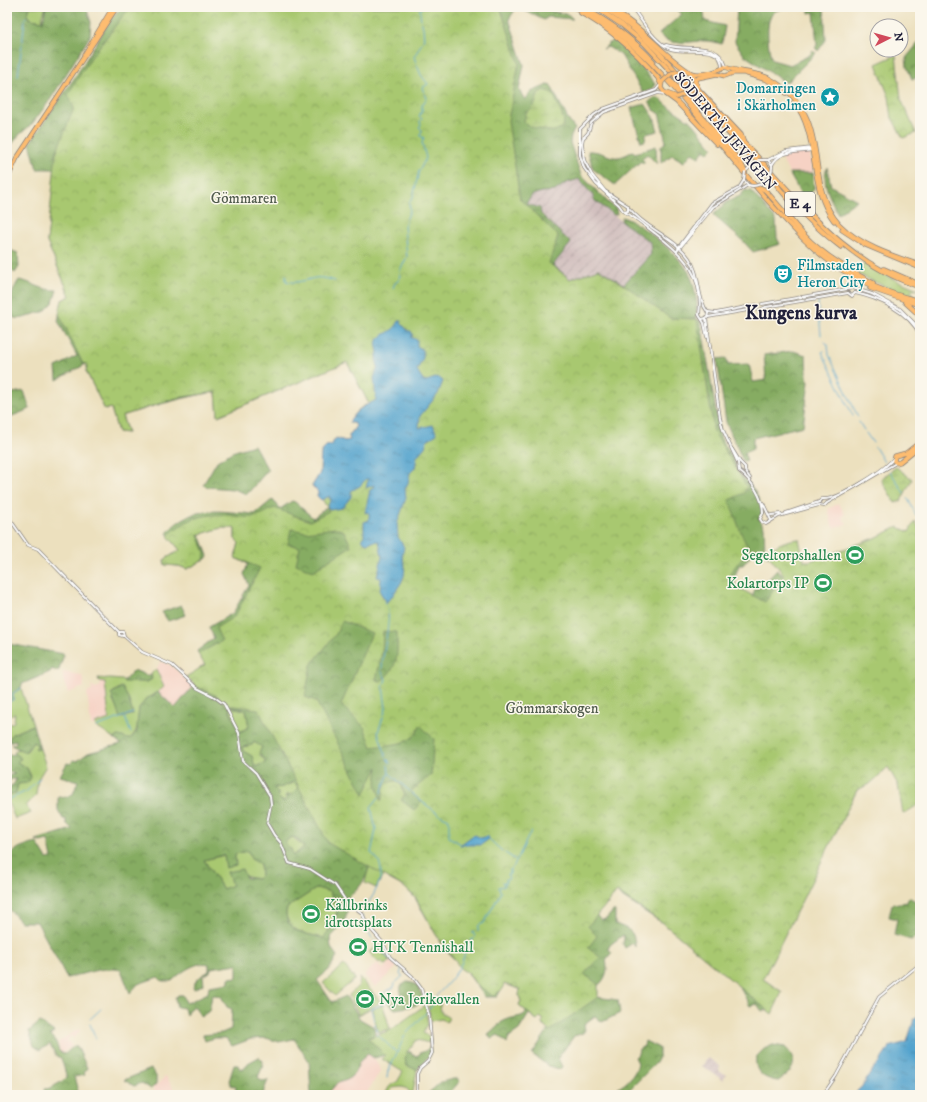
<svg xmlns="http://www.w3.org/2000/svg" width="927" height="1102" font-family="'IM FELL DW Pica',serif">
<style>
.built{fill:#f6d2c4}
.industrial{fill:url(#industrial-furrows)}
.grass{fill:#a8c870;stroke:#657556;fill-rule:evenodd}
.forest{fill:url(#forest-crowns);stroke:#54674e;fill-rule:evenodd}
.wetland{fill:url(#wetland-marsh);stroke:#657556}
.park{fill:url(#park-crowns);stroke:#657556;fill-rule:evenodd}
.water{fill:url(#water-ripples);stroke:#3a6284}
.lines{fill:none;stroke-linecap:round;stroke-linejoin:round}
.stream{stroke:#53a3cd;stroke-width:1}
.minor-casing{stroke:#87817c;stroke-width:3.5}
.major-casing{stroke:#87817c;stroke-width:5}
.highway-casing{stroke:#87817c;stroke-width:5.5}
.minor{stroke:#fff;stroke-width:2}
.major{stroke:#fdbc70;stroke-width:3.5}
.highway{stroke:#fdbc70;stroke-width:4}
.minor-bridge-casing{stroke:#87817c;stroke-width:3.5;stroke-linecap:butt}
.major-bridge-casing{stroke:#87817c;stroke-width:5;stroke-linecap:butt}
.minor-bridge{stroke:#fff;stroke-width:2}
.major-bridge{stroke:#fdbc70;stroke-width:3.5}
.labels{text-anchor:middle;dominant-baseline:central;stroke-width:3;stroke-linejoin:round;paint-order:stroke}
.shield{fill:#fbf7ec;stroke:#636270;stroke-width:1}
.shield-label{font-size:14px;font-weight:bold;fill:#22223b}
.culture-label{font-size:15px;fill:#0d838f;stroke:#fbf7ec;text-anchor:end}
.street-label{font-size:15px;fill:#22223b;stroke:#fbf7ec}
.park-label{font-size:15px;fill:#515c4e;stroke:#fbf7ec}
.leisure-label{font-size:15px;fill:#27864d;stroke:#fbf7ec;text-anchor:start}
.district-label{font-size:19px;font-weight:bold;fill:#22223b;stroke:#fbf7ec}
</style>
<defs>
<pattern id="industrial-furrows" width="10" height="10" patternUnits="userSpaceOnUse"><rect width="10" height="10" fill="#d1bfbe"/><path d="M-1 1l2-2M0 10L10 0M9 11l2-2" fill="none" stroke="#b3a4a4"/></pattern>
<pattern id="forest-crowns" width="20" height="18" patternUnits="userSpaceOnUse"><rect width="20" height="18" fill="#86ac62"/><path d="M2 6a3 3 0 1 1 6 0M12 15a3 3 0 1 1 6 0" fill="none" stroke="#6d8c52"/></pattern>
<pattern id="wetland-marsh" width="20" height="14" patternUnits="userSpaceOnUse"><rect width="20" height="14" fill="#a8c870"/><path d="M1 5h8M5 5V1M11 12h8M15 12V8" fill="none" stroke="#90ac62"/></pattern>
<pattern id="park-crowns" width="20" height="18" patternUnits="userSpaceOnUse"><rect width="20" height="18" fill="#a8c870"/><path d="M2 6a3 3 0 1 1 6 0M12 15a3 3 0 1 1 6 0" fill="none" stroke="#90ac62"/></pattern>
<pattern id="water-ripples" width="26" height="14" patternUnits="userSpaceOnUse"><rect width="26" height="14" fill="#53a3cd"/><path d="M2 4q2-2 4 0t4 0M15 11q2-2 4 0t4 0" fill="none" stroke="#4484a8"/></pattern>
</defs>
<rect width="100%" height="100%" fill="#fbf7ec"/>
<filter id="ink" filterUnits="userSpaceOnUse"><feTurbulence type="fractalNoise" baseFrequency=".025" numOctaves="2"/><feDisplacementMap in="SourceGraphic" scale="8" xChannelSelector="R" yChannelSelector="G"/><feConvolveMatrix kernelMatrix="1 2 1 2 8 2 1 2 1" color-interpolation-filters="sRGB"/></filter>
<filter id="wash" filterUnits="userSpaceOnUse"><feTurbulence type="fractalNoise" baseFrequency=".012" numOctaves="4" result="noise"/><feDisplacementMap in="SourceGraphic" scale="16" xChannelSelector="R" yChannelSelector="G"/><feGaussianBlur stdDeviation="0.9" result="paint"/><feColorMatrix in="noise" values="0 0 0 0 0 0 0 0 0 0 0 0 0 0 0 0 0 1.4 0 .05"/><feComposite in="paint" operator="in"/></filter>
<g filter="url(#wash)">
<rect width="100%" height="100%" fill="#ece0be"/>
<!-- built -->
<g class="built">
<path d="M810 152 813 173H789L781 158 786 155Z"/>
<path d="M839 503 845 515 842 516 845 522 848 523 835 528 832 525 828 509Z"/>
<path d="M161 661 172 666 194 686 174 708 158 692 164 687 156 669Z"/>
<path d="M63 672 82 675 84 687 68 693 63 680Z"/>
<path d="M99 681 105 682 109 719 91 726 87 692 92 691 91 685 95 688 101 686Z"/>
<path d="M391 961 397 967 375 987 364 975 377 963 383 969Z"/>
<path d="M79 1029 80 1031 74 1038 71 1036 67 1040 72 1046 62 1053 60 1051 58 1042Z"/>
<path d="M368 1054 374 1058 380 1067V1072L365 1095H327L337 1083 347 1080 358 1067 360 1061Z"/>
<path d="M166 1076 175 1091 166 1095H156L153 1088Z"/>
</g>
<!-- industrial -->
<g class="industrial">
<path d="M579 179 593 196 594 200 650 242 651 254 624 284 599 269 570 280 554 267V263L571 243 535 207 525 204 532 195 542 192 555 191 566 183Z"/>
<path d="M708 1058 720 1066 719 1071 726 1075 723 1080 702 1066Z"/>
</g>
<!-- grass -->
<g class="grass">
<path d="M30 7H46L42 17 43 21 31 19 27 16Z"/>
<path d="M863 263 889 277 920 290 914 289 911 291 914 295 920 298 891 289 857 274Z"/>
<path d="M156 669 164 687C155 695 146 698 139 708 138 719 140 732 128 740L116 737 115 739 96 727 95 724 109 719 105 682 99 681 98 678 146 682 151 680V674ZM121 687 128 698 133 714 122 718 113 701 112 693Z"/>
<path d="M21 688 33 725 12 734 8 742H7V725L14 722 15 713 10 716 7 715V703L14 699 12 694Z"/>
<path d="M230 707 246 710 249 727 240 732 230 711Z"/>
<path d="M33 742 37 744 36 749H40L46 766 38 779 36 795 26 806 31 813 15 819 7 800V795C16 794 15 791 18 784L29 781 31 776 27 768 19 765 17 761 21 759 14 752 18 749 27 751Z"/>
<path d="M254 742 262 746 260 756 265 760 266 763 255 767 249 755 242 751V747L252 745Z"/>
<path d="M284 773 290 777 291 781 288 783 280 779 277 781 275 787H283L295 782 299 788 291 795H286V800L284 802 277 797 278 794 274 788 267 784 269 778 277 779Z"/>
<path d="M376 829 384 874 376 888 365 883Z"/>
<path d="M293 837 304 847 293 857 291 849 285 843 286 840Z"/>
<path d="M248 851 260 864 261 875 257 879 227 872 233 885 223 889 204 860 224 855 226 868 234 854Z"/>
<path d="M317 888 330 892 337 913 329 926 328 933 323 938C310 934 293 934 287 919 286 915 285 911 288 907Z"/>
<path d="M377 946 390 961 385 965 381 961 379 963 369 952Z"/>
<path d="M344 965 355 979 335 996 323 983Z"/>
<path d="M360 978 381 1002 359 1015 349 995 359 985Z"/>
<path d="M436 998 440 1004 441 1012 450 1019 446 1022 442 1019 431 1021 428 1006Z"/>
<path d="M383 1005 390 1029 378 1032 372 1009Z"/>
<path d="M425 1005 428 1024 423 1033 429 1036 430 1043 416 1040 407 1052 406 1065 417 1070 413 1092 411 1094C406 1085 401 1087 392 1088L389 1095H385C389 1088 388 1085 397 1082L403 1072 382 1059 385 1055 368 1038 391 1030Z"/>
</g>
<!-- forest -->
<g class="forest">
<path d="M7 7H30L27 16 31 19 43 21 46 7H86L91 22 90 36 50 100 32 124 19 135 7 151Z"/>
<path d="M122 7H545L547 10 569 15 573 19 548 17 544 20 517 7 509 19 524 65 519 90 525 100 531 92 550 84 569 121 575 129 571 135 570 143 581 175 610 204 616 208 617 214 614 215 594 200 593 196 579 179 566 183 555 191 542 192 532 195 526 204 540 208 541 214 571 243 553 265 570 279 599 269 624 284 651 254 650 242 621 221 622 217C639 221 685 259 691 277 694 285 696 296 697 305 697 309 696 313 696 317L701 322 720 436C725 449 736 457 737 472 752 485 756 491 763 510L759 519 764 527 765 551 753 552 743 565H739L735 576V586L752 597 755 589 762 586 777 570 784 578 861 788 857 790 764 975 763 979 782 992 767 1010 762 1011 757 1004 750 1006 739 986 664 924 620 896 617 891 610 899 608 904 601 908 596 915 601 920 606 919 614 910 615 911V924C629 929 635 931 635 947L633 943 625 948 623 944 624 938 623 935 610 945 608 949 612 952 606 960C609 972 605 982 594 988L596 997 618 1000 620 1013 602 1022 595 1016 584 1024 585 1030 583 1033 574 1036 558 1058 562 1067 560 1069 548 1066 532 1054 548 1030 541 1023 544 1020 540 1017 537 1020 529 1014 519 1030 509 1037 507 1043 498 1035 491 1039 488 1034C494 1030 498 1023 506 1020 512 1017 519 1018 525 1014L526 1011 519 1005 521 1001 519 996 520 989 504 984 497 997H485L466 971 445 950 415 898 404 887 389 879 395 863 376 829C370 858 373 880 347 898 351 916 342 926 330 938L331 948 337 956 329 970 317 980 332 1002 346 996 360 1019 374 1027 375 1035 368 1038 385 1055 374 1058 368 1054 360 1061 354 1074 347 1080 337 1083 327 1095H311L309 1061 294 1039 279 1042 266 1038 251 1039 232 1046 226 1038H215L205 1041 203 1035 222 1033 231 1029 232 1009 227 1007 221 996 215 995 212 996 209 1011 201 1017 194 1006 189 1009 186 1016 184 1008 177 1007 175 999 178 995H183L186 1003 189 1002 208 993 209 986 229 983V978L237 977V964L211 968 210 972 203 976 204 984 195 989 193 988C195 979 201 976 209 971V964C196 961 181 972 172 981H162L158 977 138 984 130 993 121 970C102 966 85 974 67 978L37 922H21L8 908 10 899 7 895C7 880 2 859 16 850 22 845 30 845 37 843L47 859 52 858 48 840 40 842 36 840 72 829 66 823V819H63L58 810V796L67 797 73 794 78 781 60 776 67 763 71 764 73 760 77 761 88 753 121 744 115 739 118 736C129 738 128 743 137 731 137 722 138 716 139 708L147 698 153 696 158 692 175 708 193 686 200 667 205 665 197 651 214 638 209 627 233 613 249 585 244 574 248 564 235 558 239 543 235 539V528H221L200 534 208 556 206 559 187 569 179 566 165 565 164 560 180 550 167 533C191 503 222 512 255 514L273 499 280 509 292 501 295 502 313 518 327 507 369 404 347 362 218 416 216 392C183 397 153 406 122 416L128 433 118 432 111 408 105 410 86 371 87 368 86 364 57 380 56 367C64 364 69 359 77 356L58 321 62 300 70 296 47 242 55 169H37L30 143 77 74 111 19ZM230 707 246 710 249 727 240 732 230 711ZM254 742 262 747 259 753 265 760V763L255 767 252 756 243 751 242 747 252 745ZM293 782 296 783 298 788 291 795H287L286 800 283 802 278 797V793L274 788 283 787ZM292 837 296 838 304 847 293 856 291 849 285 843 287 840ZM248 851 251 859 260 864 261 875 257 879 246 878 242 869 227 872 232 885 223 889 204 860 224 855 226 868 236 865 235 854ZM317 888 330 892 337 913 329 926 328 933 323 938C310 934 293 934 287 919 286 915 285 911 288 907Z"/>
<path d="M674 7H703L705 21 725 26 722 44C717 43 712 41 707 41 689 40 672 49 659 34L682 14Z"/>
<path d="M737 7H792C786 8 776 9 772 14 765 22 768 50 772 60L790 65 810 55 813 50 816 53 786 83 744 55 735 42Z"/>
<path d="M809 7H824L826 40 818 51 815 48 817 45 814 12 809 13Z"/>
<path d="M614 39 641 66 655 84 653 89 643 93 621 55 608 47 603 49Z"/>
<path d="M920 41V77L912 79 907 67 906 58Z"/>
<path d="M654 98H659L668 106 693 123 713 148 708 153 705 149 699 157 692 153 684 162 672 155 661 163V146L666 142 659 113 654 110 649 102Z"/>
<path d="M645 104 654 117 658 131 646 134 645 141 641 142 631 108Z"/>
<path d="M656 146 657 164 647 154 642 159 645 162 643 164 641 161 615 185 593 169 588 151C610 151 610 165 633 151L635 153Z"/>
<path d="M827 167 831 186 857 200 838 214C831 199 821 184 827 167Z"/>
<path d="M789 173H813L814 189 805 201Z"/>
<path d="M745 190 751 191 776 220 777 238 780 244 753 252 743 241 713 215 727 202 740 196Z"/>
<path d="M7 249 18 253 19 267 15 273 8 268 7 269Z"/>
<path d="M19 280C32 282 42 291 57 290L53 303 44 312C33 312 25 321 14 318 7 307 12 290 19 280Z"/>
<path d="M793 351 806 355 807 377 809 382 803 426 753 438V449L744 453 747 461H743L726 422 717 359 726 358 728 365 749 364 753 382 766 380 764 355Z"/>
<path d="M24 391 30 409 7 418V394Z"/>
<path d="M254 445 268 470 247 494 233 489 208 487 203 485 217 461 232 452Z"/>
<path d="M181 605 186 615 168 621 162 612Z"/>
<path d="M9 644 64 654 59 670 56 671 52 669 50 672 22 684 21 688 12 694 14 699 7 703V650Z"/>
<path d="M134 670 148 676 151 674 152 679 146 682H123Z"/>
<path d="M122 687 128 698 133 714 120 718 111 694Z"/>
<path d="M33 725 40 749 35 748 38 745 33 742 25 752 11 745 16 743V740L8 742 12 734Z"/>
<path d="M16 754 21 758 17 762 27 768 31 778 27 783 18 784 16 793 7 795V788L14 784 16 779H11L7 785V776L15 774 7 771V755Z"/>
<path d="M909 897 920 904V935L911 940 894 935 897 919 889 917 892 904 907 902Z"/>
<path d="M407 982C418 982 422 991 423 1001L414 1006 395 1009 389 1004 388 997H400L401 986Z"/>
<path d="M40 1022 54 1032 50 1035 56 1042 59 1051 65 1054 74 1046H77L87 1068 84 1072 85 1075 74 1077 78 1091 76 1095H45L44 1089 51 1088 67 1078 61 1058 56 1056 50 1044 40 1050 34 1046 29 1031Z"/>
<path d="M645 1041 659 1048V1057L656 1063 624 1095H617L611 1090C624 1088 636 1075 638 1063L635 1057 638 1054 639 1049 644 1046Z"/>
<path d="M773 1045 785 1047C800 1062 793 1072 778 1081 763 1079 754 1072 756 1057L764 1049Z"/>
<path d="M430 1046V1055L417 1070 406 1065 405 1057 407 1052H411L414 1056 419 1055 420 1053 427 1050Z"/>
<path d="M259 1057 263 1061 262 1068 258 1077 261 1081 268 1080 263 1093 268 1095H235L236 1087 231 1085 229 1081 234 1065H238L240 1069H244L248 1063Z"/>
<path d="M151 1069 156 1076V1084L151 1089 142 1083 134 1086 124 1080Z"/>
<path d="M453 1079H458L460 1081 448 1095H426L441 1082Z"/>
</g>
<!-- wetland -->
<g class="wetland">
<path d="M544 90 553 93 564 120 563 127C561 128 557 130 554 131 548 132 528 127 524 122L526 113C535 107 536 104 538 93Z"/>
<path d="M896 467 912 479 901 501 895 503 881 479Z"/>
</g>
<!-- park -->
<g class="park">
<path d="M137 7H500L519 63 508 121 520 199 558 236 549 263 570 279 599 269 626 286 670 318 697 319 714 432 747 487 744 493 729 500C736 517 740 534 749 549L730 573 735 586 765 602 784 575 769 556H766C773 545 785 540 799 539L804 561H810L875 538 898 527 909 532 915 521 920 530V804L903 814 898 785 888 767 870 784 857 790 763 979 782 992 772 1014 664 924 617 892 588 926 597 936 588 948 600 957 584 974 598 984V997L550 1031 541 1023 544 1020 540 1017 537 1020 519 1005 521 1001 519 996 520 989 504 984 503 989 493 996 476 984 468 973 461 969 435 933 416 898 404 887 328 843 258 709 226 705 217 696 197 687 186 677 205 665 198 654 222 641 216 628 235 616 260 568 235 558 239 543 235 539V528H221L198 535 205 553 204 560 187 569 179 566 165 565 164 560 180 550 168 536C183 520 203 513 226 515 234 515 243 518 251 517 259 516 267 512 274 508L310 521 329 511 318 492 312 486 320 473 321 453 326 446 331 445 336 438 345 441 350 440 349 436 356 426 353 423H350C352 415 360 406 369 404L347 362 218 416 216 392 176 398 122 416 128 433 118 432 111 408 105 410 86 371 87 367 86 364H83L59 314 62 300 70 296 47 242 56 153 74 108 68 94 92 56 126 12ZM335 528 344 531 351 546 313 571 296 564 300 547 288 544 291 529 306 532ZM342 621 372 633 341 705 364 727 372 747C390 744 415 746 420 725L434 739 431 775 410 792 422 802 414 810 401 800 405 795 401 785 396 781C379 783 386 791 381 801L376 783 378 767 364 794 316 701 305 697 311 665 336 634ZM383 631 397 632C397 654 400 666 381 681L376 680 382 651Z"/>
<path d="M896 55 901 99 916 133 903 138 892 118 889 97 876 64Z"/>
</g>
<!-- water -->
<g class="water">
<path d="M399 321H402L401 323 408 331H411L413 335 411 337 417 340V346L423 350V358L417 370 424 382 438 377 443 381 438 394 420 416 419 428 433 425 437 434 427 440 425 447 417 456 415 468 410 473 408 483 405 489 406 498 397 524 398 537 404 547 402 556 405 566 404 576 401 583 391 598 388 600 387 603 380 592 381 578 377 577 382 557 379 541 370 542 368 544 362 540 364 537V522L369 520V512L365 513 370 490 373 488 374 485 366 488 368 479H366L360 486 351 491V497L342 508 330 510 327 506 332 499H329L330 496 321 500 317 496 318 492 312 486 320 473 321 453 326 446 331 445 336 438 345 441 350 440 349 436 356 426 354 423H349C355 409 364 407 376 400L374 378 378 367 376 359 378 352 376 343C384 330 392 335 399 321Z"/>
<path d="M475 835 481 838 488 836 489 839 481 845H460L472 836Z"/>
<path d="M920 1014V1095H857V1091C866 1084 866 1079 872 1071 878 1063 884 1057 889 1047L907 1042 914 1019Z"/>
</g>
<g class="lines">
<!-- stream -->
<g class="stream">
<path d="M25 18 26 17"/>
<path d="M18 76 25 20"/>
<path d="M286 275V281C296 284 305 280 315 278 321 277 329 279 335 281"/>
<path d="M393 288 395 283 399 280 401 268 407 257 404 226 410 210 409 202 413 197 419 171 426 158 422 142 424 138 420 136 422 130 419 127 421 125 420 121 422 119 419 116 422 111V105L427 98 422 88 428 84 421 75 414 57 424 39C423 34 424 28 422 24 421 19 420 16 420 9L422 8 420 7"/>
<path d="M818 302 821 335"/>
<path d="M825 342 828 345 829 355 858 417"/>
<path d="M824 351 822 352 853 416"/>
<path d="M859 422 864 430"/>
<path d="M866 433 873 443"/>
<path d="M875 447 884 462"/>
<path d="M890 471 904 493"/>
<path d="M908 499 916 515"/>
<path d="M918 518 920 521"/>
<path d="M382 670C382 653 392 619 387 607 386 605 385 603 384 602"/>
<path d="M382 672 386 679 383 687 386 708 378 732 386 756"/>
<path d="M7 703 14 699 12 694 21 688"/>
<path d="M125 718 131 733"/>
<path d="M96 727 133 713"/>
<path d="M387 758 390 763"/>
<path d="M389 773 421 801 440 815 449 819V837L461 844"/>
<path d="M381 793 389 773 388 765"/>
<path d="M7 800 27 791 40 778"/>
<path d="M489 839 502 851"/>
<path d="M505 853 516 860"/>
<path d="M514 866 531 831"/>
<path d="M367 905C378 889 390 866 371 853L376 830 371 807 380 796"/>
<path d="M362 911 365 907"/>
<path d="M362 916V921L372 938"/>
<path d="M374 940 389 959 402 969 400 974 403 976 395 983 394 987 382 994 386 1003"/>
<path d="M436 996C448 984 464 967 465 949H469L467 948 472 943 470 940 474 939 475 936 472 932 478 931 479 925 484 923 501 892 498 887 505 886 502 882 506 883V879L509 878 507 874H510V870L513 867"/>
<path d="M429 1009 438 999"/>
<path d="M90 1019 101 1009"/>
<path d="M90 1024 96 1039"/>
<path d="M378 1036 371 1009 383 1004"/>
<path d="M380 1037 397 1053 388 1071 387 1078"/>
<path d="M397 1053 405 1035 427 1012"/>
</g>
</g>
</g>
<g filter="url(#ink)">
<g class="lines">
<defs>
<g id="minor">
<path d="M632 7C642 21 651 37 666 47 682 57 723 40 722 68"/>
<path d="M666 45C688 52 718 40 726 66"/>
<path d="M660 85 656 90 603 109 594 115 580 129V155L584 168 596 184 619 205 624 212 628 211V206L605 191 592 175 584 160 582 143 583 138 588 133 591 123 604 112 658 93 665 94"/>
<path d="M811 150C797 153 779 150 772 165L768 160 786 151 812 148"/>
<path d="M746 171 757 160"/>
<path d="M630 209C646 229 674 237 689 258 701 275 696 297 708 313L707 318 702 319"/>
<path d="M626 213C637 218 646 227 656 234 685 256 704 276 699 315L704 323 707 337"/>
<path d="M678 248 712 203 739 188 744 180"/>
<path d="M677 251 713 207 748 185 744 180"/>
<path d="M848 293 852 296 855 293"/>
<path d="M855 293C879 298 909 312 920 335"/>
<path d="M762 304 853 288 872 294 900 309 920 329"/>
<path d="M708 312 716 313 756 305"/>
<path d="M708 317 754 309 760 310 766 307 848 293"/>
<path d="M706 318 720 418 723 430 738 463 739 471C751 480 763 497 763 513"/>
<path d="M732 449 740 462 745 467V471L750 478"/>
<path d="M819 502 822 499C837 501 883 471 893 459"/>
<path d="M763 503 771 520"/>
<path d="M763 513 760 519 762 522 766 524 779 516 819 505 824 506 827 503 896 463"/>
<path d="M786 513 819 502"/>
<path d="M7 515 28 545 38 549 119 632"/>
<path d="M771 515 780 514"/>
<path d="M119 632H123L124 636"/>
<path d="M119 632V635L123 636"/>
<path d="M124 636 142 652 172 665 197 688 213 696 224 704 239 733 243 761 256 773 270 796 271 804 267 823 274 835 281 843 289 863 310 869 335 885 346 901 362 913 368 926 383 943 390 957 412 976 421 988 429 1015 432 1053 428 1061 420 1068 417 1074V1095"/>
<path d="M823 1095 836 1076 879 997 920 964"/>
</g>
<g id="major">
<path d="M84 55 113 7"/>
<path d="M681 71C689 72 695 74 695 83"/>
<path d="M691 73C703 76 714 72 725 67 741 73 759 71 774 81 836 121 801 181 839 224 859 245 893 256 920 265"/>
<path d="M662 82 661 88 664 92 677 97"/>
<path d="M695 82 698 78 717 74 725 76 733 73H744L767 80 786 93"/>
<path d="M794 102C821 137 807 186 834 221"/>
<path d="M7 180 17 158 117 7"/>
<path d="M842 230 865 245 920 268"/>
<path d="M920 334V337"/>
<path d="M920 442 906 453 895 456 894 461 897 463 900 462 920 446"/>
</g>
<g id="highway">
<path d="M574 7C619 27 651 61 682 97 711 132 739 168 769 202 789 224 808 246 832 263 858 282 889 294 920 301"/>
<path d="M581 7C609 21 632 38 653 61"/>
<path d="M595 7 622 25 644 43 749 155 758 160"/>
<path d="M601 7C639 27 665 59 693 90 716 116 741 139 765 165 812 216 851 264 920 287"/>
<path d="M581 13C612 29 636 52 658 78L661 84"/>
<path d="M618 14C646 30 664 57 691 73"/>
<path d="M669 78 741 163 745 172"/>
<path d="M695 82 699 90 741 135 743 141"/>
<path d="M666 94 677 102 717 144"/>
<path d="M771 174C777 193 824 234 841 247"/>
<path d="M757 186 765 190C778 204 790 220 803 234 823 255 848 270 873 283"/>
<path d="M884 269 914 282"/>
<path d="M870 288 920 305"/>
<path d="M905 302 916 312"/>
</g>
</defs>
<!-- minor casing -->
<use href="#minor" class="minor-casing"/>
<!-- major casing -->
<use href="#major" class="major-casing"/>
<!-- highway casing -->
<use href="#highway" class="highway-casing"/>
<!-- minor -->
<use href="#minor" class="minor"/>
<!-- major -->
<use href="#major" class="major"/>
<!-- highway -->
<use href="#highway" class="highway"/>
<defs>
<g id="minor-bridge">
<path d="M758 160H768"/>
<path d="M744 180 745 172"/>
<path d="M748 185C760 189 773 177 772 165"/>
</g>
<g id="major-bridge">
<path d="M663 81 672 73 681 71"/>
<path d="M677 97 689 92 694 86"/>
</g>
</defs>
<!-- minor-bridge casing -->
<use href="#minor-bridge" class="minor-bridge-casing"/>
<!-- major-bridge casing -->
<use href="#major-bridge" class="major-bridge-casing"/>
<!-- minor-bridge -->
<use href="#minor-bridge" class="minor-bridge"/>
<!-- major-bridge -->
<use href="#major-bridge" class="major-bridge"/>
</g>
</g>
<!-- icons -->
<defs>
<symbol id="sight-disc" viewBox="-11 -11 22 22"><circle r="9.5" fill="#0f9aa8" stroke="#fbf7ec"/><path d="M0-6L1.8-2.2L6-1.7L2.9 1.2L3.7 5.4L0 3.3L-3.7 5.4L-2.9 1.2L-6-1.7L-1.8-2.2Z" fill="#fff"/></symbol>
<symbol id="theatre-disc" viewBox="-11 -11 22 22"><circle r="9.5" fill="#0f9aa8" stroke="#fbf7ec"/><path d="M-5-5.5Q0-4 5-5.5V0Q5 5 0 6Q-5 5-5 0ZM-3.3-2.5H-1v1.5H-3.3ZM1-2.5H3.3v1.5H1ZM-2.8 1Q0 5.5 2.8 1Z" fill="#fff"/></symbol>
<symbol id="stadium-disc" viewBox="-11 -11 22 22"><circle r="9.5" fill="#2e9e5b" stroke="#fbf7ec"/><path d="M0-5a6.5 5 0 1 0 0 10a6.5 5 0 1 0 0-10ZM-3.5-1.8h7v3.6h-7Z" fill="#fff"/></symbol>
</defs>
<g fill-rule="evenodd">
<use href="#sight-disc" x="819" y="86" width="22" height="22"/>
<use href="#theatre-disc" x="772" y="263" width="22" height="22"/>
<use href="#stadium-disc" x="844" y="544" width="22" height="22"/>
<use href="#stadium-disc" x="812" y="572" width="22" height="22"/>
<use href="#stadium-disc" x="300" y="903" width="22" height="22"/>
<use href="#stadium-disc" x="347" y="936" width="22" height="22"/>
<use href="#stadium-disc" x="354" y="988" width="22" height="22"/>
</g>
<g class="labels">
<!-- shield labels -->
<rect class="shield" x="785" y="192" width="30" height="24" rx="3"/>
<g class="shield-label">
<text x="800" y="204">E 4</text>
</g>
<!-- culture labels -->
<g class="culture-label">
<text x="816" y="88">Domarringen<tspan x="816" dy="17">i Skärholmen</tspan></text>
<text x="797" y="265" text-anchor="start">Filmstaden<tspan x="797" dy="17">Heron City</tspan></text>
</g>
<!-- street labels -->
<g class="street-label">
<text transform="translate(725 131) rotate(50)">SÖDERTÄLJEVÄGEN</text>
</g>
<!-- park labels -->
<g class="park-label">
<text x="244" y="198">Gömmaren</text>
<text x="552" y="708">Gömmarskogen</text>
</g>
<!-- leisure labels -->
<g class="leisure-label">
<text x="841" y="555" text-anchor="end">Segeltorpshallen</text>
<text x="809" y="583" text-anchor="end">Kolartorps IP</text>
<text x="325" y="905">Källbrinks<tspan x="325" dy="17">idrottsplats</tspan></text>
<text x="372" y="947">HTK Tennishall</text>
<text x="379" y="999">Nya Jerikovallen</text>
</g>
<!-- district labels -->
<g class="district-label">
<text x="801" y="313">Kungens kurva</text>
</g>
</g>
<!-- margin -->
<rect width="927" height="1102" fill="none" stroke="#fbf7ec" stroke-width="24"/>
<!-- north arrow -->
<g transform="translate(889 38) rotate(84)"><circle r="19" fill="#fbf7ec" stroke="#a4a2a5"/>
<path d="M0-3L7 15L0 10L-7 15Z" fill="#d1495b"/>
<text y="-6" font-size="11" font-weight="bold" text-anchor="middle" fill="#22223b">N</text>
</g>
</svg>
